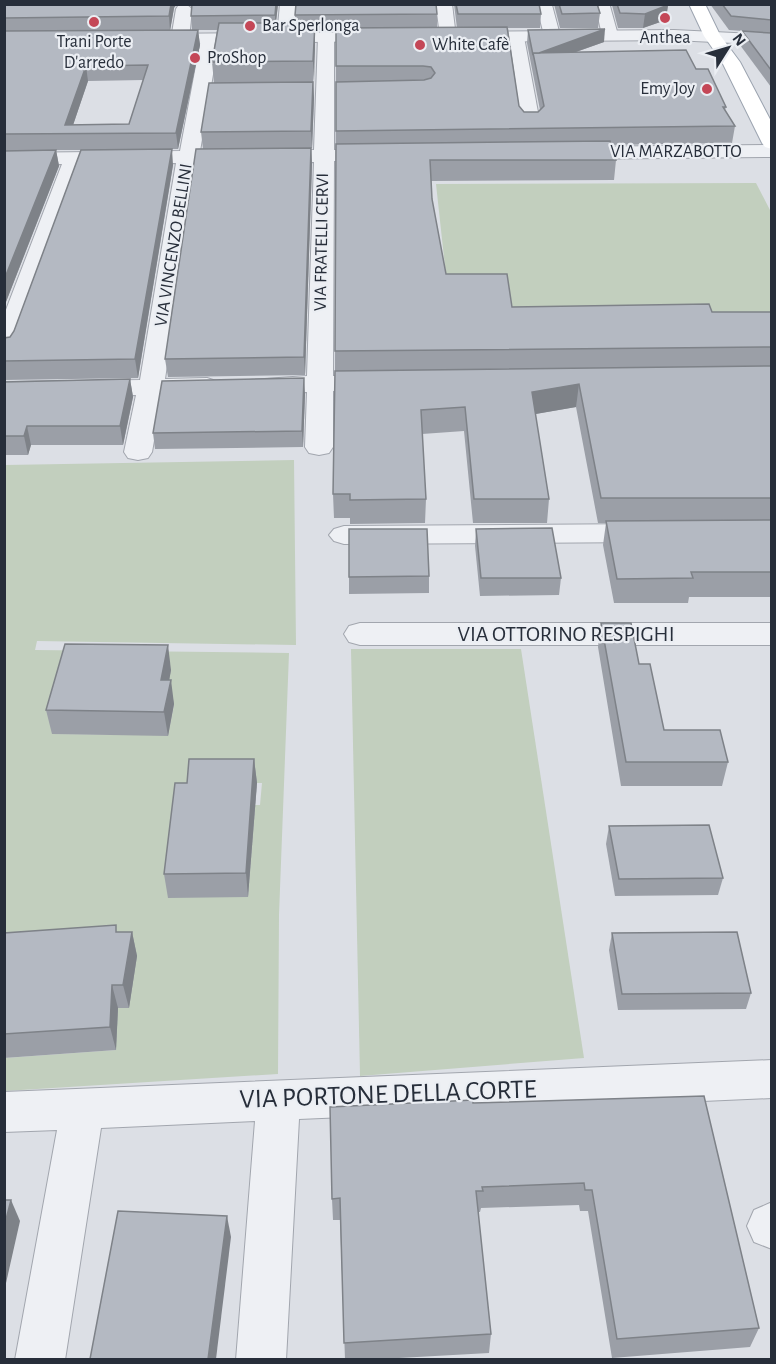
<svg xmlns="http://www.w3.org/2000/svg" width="776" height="1364" font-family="'Alegreya Sans',sans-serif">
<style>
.green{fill:#c2cfbe;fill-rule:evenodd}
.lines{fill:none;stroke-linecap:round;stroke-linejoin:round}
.minor-casing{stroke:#a2a6ae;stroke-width:2}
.tertiary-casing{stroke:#a2a6ae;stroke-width:2}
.primary-casing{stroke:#9ca4b0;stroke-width:2}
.minor{fill:#eef0f4;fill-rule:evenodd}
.tertiary{fill:#eef0f4;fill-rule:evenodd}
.primary{fill:#fff;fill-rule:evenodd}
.wall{fill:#9b9fa7;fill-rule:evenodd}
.shaded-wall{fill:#7e8288}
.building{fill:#b4b9c2;stroke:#7e8288;stroke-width:1.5;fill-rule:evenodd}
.poi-dot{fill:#c44757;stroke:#ebeef3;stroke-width:2}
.labels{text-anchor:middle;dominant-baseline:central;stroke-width:4.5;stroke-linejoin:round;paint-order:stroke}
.far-poi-label{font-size:18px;fill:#272e3a;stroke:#ebeef3;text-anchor:start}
.far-street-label{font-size:18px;fill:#272e3a;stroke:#ebeef3}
.street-label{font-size:22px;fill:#272e3a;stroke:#ebeef3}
.near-street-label{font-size:27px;fill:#272e3a;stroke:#ebeef3}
</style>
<rect width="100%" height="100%" fill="#dcdfe5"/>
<!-- green -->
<g class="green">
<path d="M756 183 771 212V319H515L510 294H448L436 184Z"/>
<path d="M294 460 296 645 37 641 35 650 289 653 279 915 278 1074 5 1091V1058L116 1050 5 957V465ZM174 705 168 735 53 734ZM262 783 260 805H255L248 897 193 784Z"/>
<path d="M351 649H521L584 1058 360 1076Z"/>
</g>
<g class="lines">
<defs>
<g id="minor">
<path d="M186 4 192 9 189 39 186 43H174L171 39 176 9 178 6Z"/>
<path d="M280 4H296L293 37 291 41H279L277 37Z"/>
<path d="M436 4H452L456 37 454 41H442L440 37Z"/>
<path d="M536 4 552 5 560 35 558 39H546L544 35Z"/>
<path d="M595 4 610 6 618 35 616 39H604L602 35Z"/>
<path d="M326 32 332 33 334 37V150L380 149 387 151 390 155 387 159 380 161H334L333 376 378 375 387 378 391 383 387 388 333 391V447L329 453 319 455 309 453 305 447 307 392 258 393 249 390 245 385 249 380 307 376 314 162 196 163 165 379 207 378 216 381 220 386 216 391 162 395 152 452 148 458 138 460 128 458 124 452 136 395 4 398V382L140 380 176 163 82 164 16 348 13 353 4 355V315L62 164 4 165V153L180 151 201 39 204 35H216L219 39 200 151 314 150 318 37 320 33Z"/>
<path d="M516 32 522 33 524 37 540 123 537 127H523L520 123 508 37 510 33Z"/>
<path d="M772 145V157L569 159 562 157 559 153 562 149 569 147Z"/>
<path d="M650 524 660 527 665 533 660 539 650 542 344 544 334 541 329 535 334 529 344 526Z"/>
<path d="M360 623H772V645H360L349 642 344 634 349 626Z"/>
<path d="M772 1060V1098L299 1119 286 1360H236L255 1121 101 1128 65 1360H15L57 1130 4 1132V1092Z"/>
<path d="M770 1203H772V1249L754 1242 747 1226 754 1210Z"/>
</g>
<g id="tertiary">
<path d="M674 30 772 35V45L674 40 465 42 459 41 457 37 459 33 465 32Z"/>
<path d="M380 32 386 33 388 37 386 41 156 44 150 43 147 39 150 35 156 34Z"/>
</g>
<path id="primary" d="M689 4H705L720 35 740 62 772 123V149L765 147 762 143 722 62 704 36Z"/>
</defs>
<!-- minor casing -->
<use href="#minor" class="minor-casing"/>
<!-- tertiary casing -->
<use href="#tertiary" class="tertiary-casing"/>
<!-- primary casing -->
<use href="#primary" class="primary-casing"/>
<!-- minor -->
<use href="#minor" class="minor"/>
<!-- tertiary -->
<use href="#tertiary" class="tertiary"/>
<!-- primary -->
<use href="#primary" class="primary"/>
</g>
<!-- wall -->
<g class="wall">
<path d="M4 4 174 8 170 30H192L191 16 192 7 189 4H278L276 23H296L295 15 437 14V28H457L454 4H539L541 14 540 28H508L519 106 524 112H538L540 110 527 43 528 30 604 42 576 52 696 69 726 107 725 110 735 126 732 143 611 145 616 160 614 180 431 181 432 199 446 274 512 307 712 312H771V597H689L688 603H614L603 545 606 523H598L576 407 535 414 549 499 547 523H473L464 431 422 434 426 499 425 523 350 524V518H334L333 494 335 371 336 30H315V44L313 83 314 98 312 148 203 149 201 132 214 83 212 62 217 30H198L200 45 178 149H119L173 165 138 378 4 380V338L10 337 14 331 81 150H56L59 166 4 307ZM143 80 129 124 73 125 88 81Z"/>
<path d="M554 4H598L600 13 598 28H560Z"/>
<path d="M608 4H668L666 20 643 28H618L612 5Z"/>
<path d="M710 4H771V33L729 30Z"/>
<path d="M742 31 771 33V87L740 45Z"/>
<path d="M311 148 312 164 305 375 168 377 165 359Z"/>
<path d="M130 379 133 397 123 445H31L28 455H4V382Z"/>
<path d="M305 394 303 447 155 449 153 433Z"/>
<path d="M476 529 561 578 559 595 480 596 475 546Z"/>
<path d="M429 576V593L349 594V577Z"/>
<path d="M601 623 639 664 664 730 728 762 722 786H621L598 647Z"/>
<path d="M171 670 169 680 174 704 168 736 52 734 46 710Z"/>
<path d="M254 759 257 783 248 897 168 898 164 874 187 783Z"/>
<path d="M609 826 723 878 718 895 615 896 606 844Z"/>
<path d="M132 932 137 956 129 1008H118L116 1050 4 1058V933Z"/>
<path d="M612 933 751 993 746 1009 618 1010 609 950Z"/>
<path d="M704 1096 759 1328 750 1347 612 1358 588 1211H580L579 1205 481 1208 480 1212H478L491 1334 489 1353 381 1359H345L340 1220H333L332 1199 473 1103Z"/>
</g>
<!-- shaded-wall -->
<g class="shaded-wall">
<path d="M171 4H177L174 8 170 31 169 16Z"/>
<path d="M276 4H278L275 30V15Z"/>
<path d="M668 5 666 20 643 28 645 14Z"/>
<path d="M315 23V44L314 83 313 61Z"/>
<path d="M605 29 604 42 536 66 534 54Z"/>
<path d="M198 30 200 45 178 149 176 133Z"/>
<path d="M86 66 88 81 70 134 65 125Z"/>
<path d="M313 82 314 98 312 148 311 131Z"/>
<path d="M311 148 312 164 305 375 304 357Z"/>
<path d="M172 149 173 165 138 378 135 359Z"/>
<path d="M56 150 59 166 4 307V280Z"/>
<path d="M304 378 305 394 303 447 302 431Z"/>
<path d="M130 379 133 397 123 445 120 426Z"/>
<path d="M579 384 576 407 530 415 532 392Z"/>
<path d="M27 426 31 445 28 455 24 436Z"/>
<path d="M168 645 171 670 165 704 161 680Z"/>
<path d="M171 680 174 704 168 736 164 712Z"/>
<path d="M254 759 257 783 248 897 246 873Z"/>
<path d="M132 932 137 956 129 1008 123 985Z"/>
<path d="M112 985 118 1008 116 1050 110 1027Z"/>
<path d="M11 1200 20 1221 4 1292V1227Z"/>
<path d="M227 1216 231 1237 216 1359H208Z"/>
</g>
<!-- building -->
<g class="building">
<path d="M4 4H171L169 16 4 18Z"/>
<path d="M192 4H276L275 15 191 16Z"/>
<path d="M296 4H436L437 14 295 15Z"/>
<path d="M456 4H539L541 14H458Z"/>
<path d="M559 4H597L600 13 562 14Z"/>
<path d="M617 4H668V5L645 14 620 13Z"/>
<path d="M722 4H771V20L731 16Z"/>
<path d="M219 23H315L313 61 212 62Z"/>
<path d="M507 27 519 106 524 112H538L544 106 533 53 686 50 696 69H708L726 107H723L735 126 336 131V82L424 80 431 78 435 73 431 67 423 66H336V28Z"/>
<path d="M605 29 539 53H533V55L528 30Z"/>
<path d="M198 30 176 133 4 134V31ZM148 65 129 124 65 125 86 66Z"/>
<path d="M742 31 771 33V70Z"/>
<path d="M313 82 311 131 201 132 209 83Z"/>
<path d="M610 141 616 160H430L432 199 446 274H507L512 307 709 304 712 312H771V347L335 351 336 144Z"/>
<path d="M311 148 304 357 165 359 196 149Z"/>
<path d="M172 149 135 359 4 361V338L10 337 14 331 81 150Z"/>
<path d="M56 150 4 280V151Z"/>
<path d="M771 366V498H601L579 384 532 392 549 499H474L465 407 421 410 426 499 350 500V494H333L335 371Z"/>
<path d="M304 378 302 431 153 433 162 381Z"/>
<path d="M130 379 120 426H27L24 436H4V382Z"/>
<path d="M771 520V572H691L693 578 617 579 606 521Z"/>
<path d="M552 528 561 578H481L476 529Z"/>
<path d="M349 529H427L429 576 349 577Z"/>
<path d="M601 623H631L639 664H650L664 730H720L728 762H626Z"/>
<path d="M65 644 168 645 161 680H171L164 712 46 710Z"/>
<path d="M189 759H254L246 873 164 874 175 783H187Z"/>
<path d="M709 825 723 878 619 879 609 826Z"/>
<path d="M116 925V932H132L123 985H112L110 1027 4 1034V933Z"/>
<path d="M737 932 751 993 622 994 612 933Z"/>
<path d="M704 1096 759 1328 617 1339 592 1190H585L584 1183 482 1187 483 1191H476L491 1334 344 1343 340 1198 332 1199 330 1107 473 1100V1103Z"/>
<path d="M4 1200H11L4 1227Z"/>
<path d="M118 1211 227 1216 208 1359H90Z"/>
</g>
<!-- markers -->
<g class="poi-dot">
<circle cx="665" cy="18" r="6"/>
<circle cx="94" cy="22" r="6"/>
<circle cx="250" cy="26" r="6"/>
<circle cx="420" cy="45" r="6"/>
<circle cx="195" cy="58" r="6"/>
<circle cx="707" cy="89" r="6"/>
</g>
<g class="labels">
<!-- far-poi labels -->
<g class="far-poi-label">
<text x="262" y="26">Bar Sperlonga</text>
<text x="665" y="38" text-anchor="middle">Anthea</text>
<text x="94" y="42" text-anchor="middle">Trani Porte<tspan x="94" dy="21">D'arredo</tspan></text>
<text x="432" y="45">White Cafè</text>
<text x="207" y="58">ProShop</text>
<text x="695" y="89" text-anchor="end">Emy Joy</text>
</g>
<!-- far-street labels -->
<g class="far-street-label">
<text x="676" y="152">VIA MARZABOTTO</text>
<text transform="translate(322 242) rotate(-89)">VIA FRATELLI CERVI</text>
<text transform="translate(174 245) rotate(-81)">VIA VINCENZO BELLINI</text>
</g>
<!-- street labels -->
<g class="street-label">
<text x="566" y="634">VIA OTTORINO RESPIGHI</text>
</g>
<!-- near-street labels -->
<g class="near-street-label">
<text transform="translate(388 1094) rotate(-2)">VIA PORTONE DELLA CORTE</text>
</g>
</g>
<!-- border -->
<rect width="776" height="1364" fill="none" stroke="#272e3a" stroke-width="12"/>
<!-- north arrow -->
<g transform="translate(728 48) rotate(53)" stroke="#ebeef3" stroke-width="4.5" paint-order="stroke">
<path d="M0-4.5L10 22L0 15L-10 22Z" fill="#272e3a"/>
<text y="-9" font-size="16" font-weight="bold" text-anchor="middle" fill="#272e3a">N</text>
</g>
</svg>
